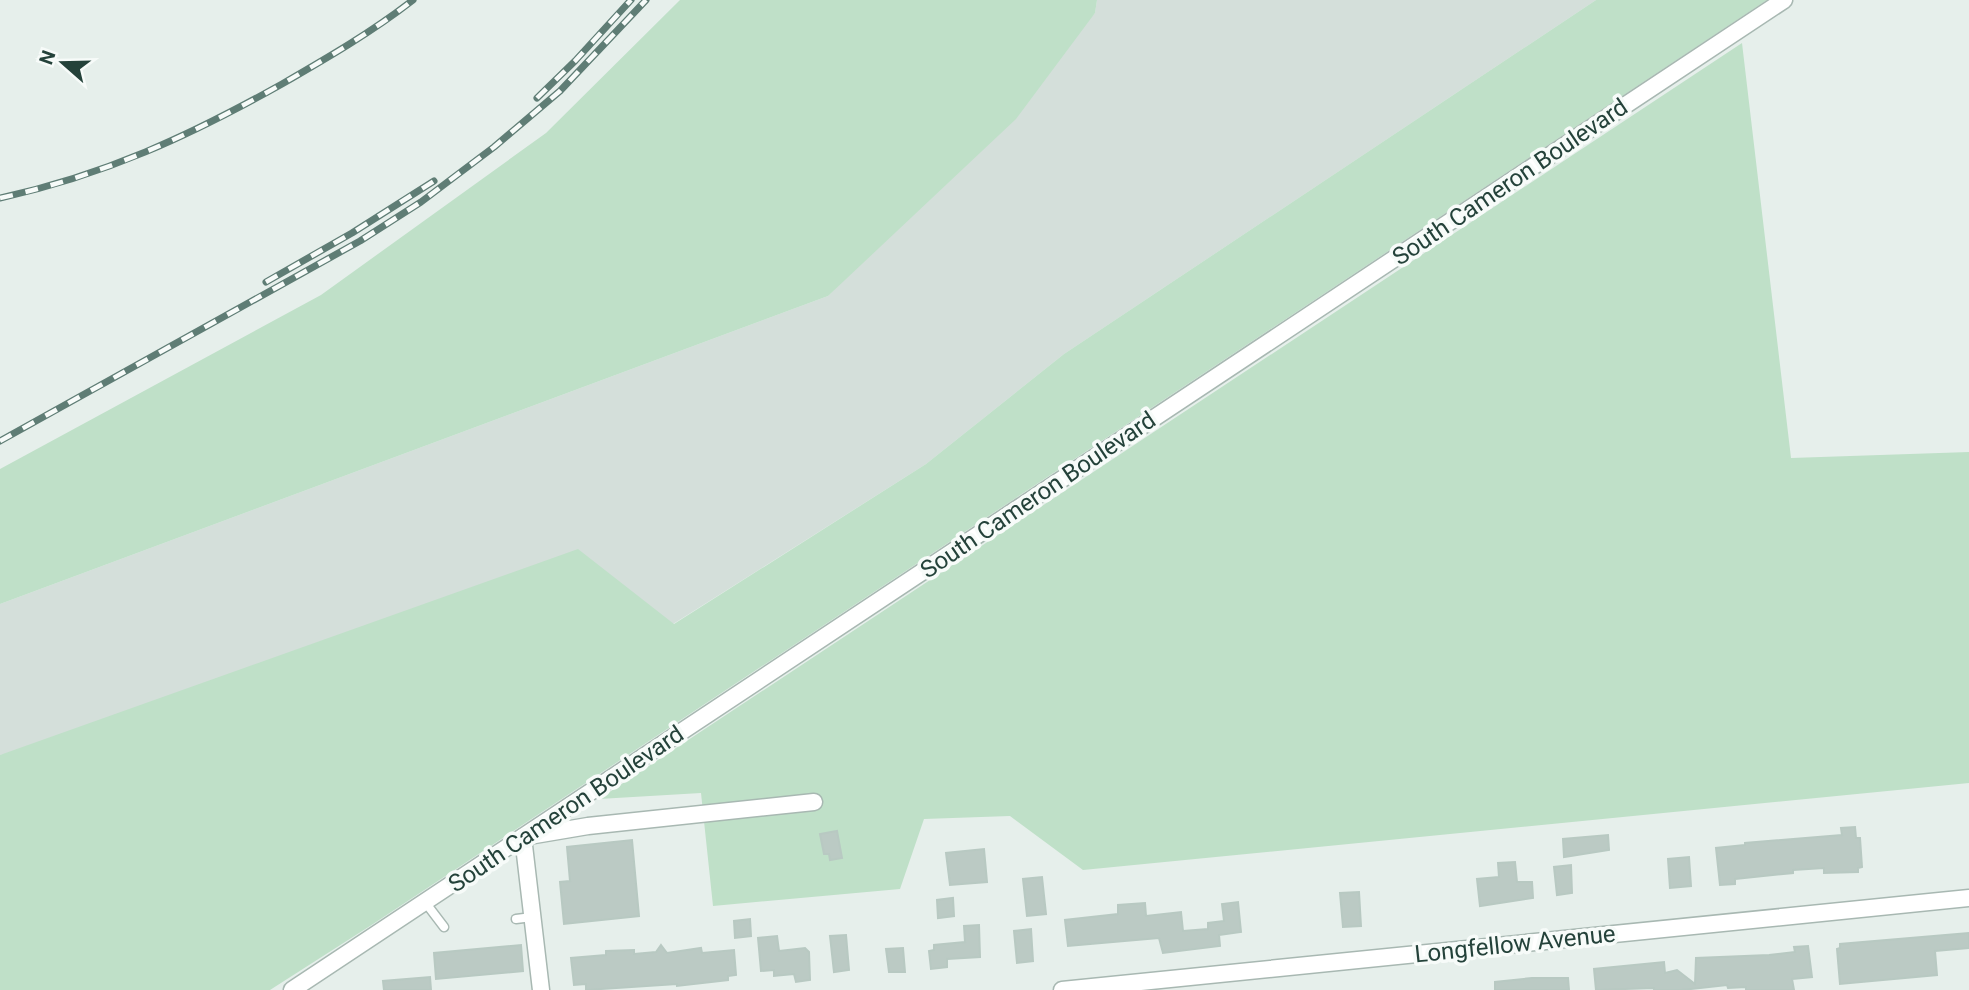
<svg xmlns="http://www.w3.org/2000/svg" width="1969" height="990" font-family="Roboto,sans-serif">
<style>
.built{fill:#d4dfda}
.green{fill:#bfe0c8}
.building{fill:#bbcac4;stroke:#b8c9c2;stroke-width:2}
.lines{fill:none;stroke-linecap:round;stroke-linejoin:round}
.service-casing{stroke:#a8b8b2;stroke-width:11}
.minor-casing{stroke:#a8b8b2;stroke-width:19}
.service{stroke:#fff;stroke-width:8}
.minor{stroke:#fff;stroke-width:16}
.rail-casing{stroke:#5f7d75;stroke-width:7}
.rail{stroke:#f7fbf9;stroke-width:4.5;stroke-dasharray:13;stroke-linecap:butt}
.labels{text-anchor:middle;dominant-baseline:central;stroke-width:7;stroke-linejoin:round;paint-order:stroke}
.street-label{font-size:24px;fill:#24423a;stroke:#f7fbf9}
</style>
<rect width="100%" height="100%" fill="#e6efeb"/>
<!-- built -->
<path class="built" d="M1097 0H1596L1064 354 926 464 673 624 0 755V604L828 296 1095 13Z"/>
<!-- green -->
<g class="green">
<path d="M680 0H1097L1095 13 1016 119 828 296 0 604V469L321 295 546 133Z"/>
<path d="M1596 0H1767L370 926 270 990H0V755L578 549 674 624 926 464 1064 354Z"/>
<path d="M1742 43 1791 458 1969 452V783L1083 870 1010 816 924 819 900 889 713 906 701 793 599 799Z"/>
</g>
<!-- building -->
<g class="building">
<path d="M1855 827 1856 838H1860L1862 867 1858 868V872L1824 873V868L1793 870V873L1735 879V884L1720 885 1716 848 1745 845V843L1842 835 1841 828Z"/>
<path d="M837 831 842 858 830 860 829 854H824L820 834Z"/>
<path d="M1608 835 1609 850 1564 857 1563 839Z"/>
<path d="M632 840 639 916 564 924 560 882 570 881 567 847Z"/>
<path d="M984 849 987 882 950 885 946 853Z"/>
<path d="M1689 857 1691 886 1670 888 1668 859Z"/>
<path d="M1515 862 1517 882H1532L1533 898 1480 906 1477 879 1499 877 1498 863Z"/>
<path d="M1571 865 1572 893 1557 895 1554 867Z"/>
<path d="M1042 877 1046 914 1027 916 1023 879Z"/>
<path d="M1359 892 1361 926 1343 927 1340 893Z"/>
<path d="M953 898 954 916 938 918 937 900Z"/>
<path d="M1238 902 1241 932 1219 935 1220 946 1163 953 1159 938 1068 946 1065 920 1118 914V905L1145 903 1146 916 1181 912 1183 931 1208 929V923L1224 921 1222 904Z"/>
<path d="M750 919 751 936 735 938 734 921Z"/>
<path d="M979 925 980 957 947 959V967L931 969 929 951 934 950V945L965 942 964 926Z"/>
<path d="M1031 929 1033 961 1017 963 1014 931Z"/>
<path d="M1969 933V948L1935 951 1937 975 1840 984 1837 949 1840 948V944Z"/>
<path d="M846 935 849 970 834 972 830 936Z"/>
<path d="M777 936 779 951 805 948 809 952 810 980 796 982 794 974 774 976V970L761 971 758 938Z"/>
<path d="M521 945 523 971 436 979 434 953Z"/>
<path d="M661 945 667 953 701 948 702 953 734 950 736 975 728 976V980L677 986V984L586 990V984L574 985 571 958 606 955V951L634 950V954L656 952Z"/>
<path d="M1808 946 1812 977 1792 979 1794 990H1746V987L1728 988 1727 985 1682 990H1654V988L1596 990 1594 969 1664 962 1665 973 1677 970 1695 984 1696 958 1769 955 1795 952 1794 947Z"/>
<path d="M903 948 905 972H889L886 949Z"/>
<path d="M430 977 431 990H384L383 981Z"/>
<path d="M1532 978H1568L1569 990H1495V982Z"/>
</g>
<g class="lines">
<defs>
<g id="service">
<path d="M425 902 444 927"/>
<path d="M516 919 532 917"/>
</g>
<g id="minor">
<path d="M292 990 1784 0"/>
<path d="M541 990 523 837 588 826 814 802"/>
<path d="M1062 990 1969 898"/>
</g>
</defs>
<!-- service casing -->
<use href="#service" class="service-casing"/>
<!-- minor casing -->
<use href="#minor" class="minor-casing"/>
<!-- service -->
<use href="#service" class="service"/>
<!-- minor -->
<use href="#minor" class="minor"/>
<defs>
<g id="rail">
<path d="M537 98 575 61 631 0"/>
<path d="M0 198C105 175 189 136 282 84 327 58 372 32 413 0"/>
<path d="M266 282 352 233 434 181"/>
<path d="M0 441 360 241 421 202 494 147 560 91 646 0"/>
</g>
</defs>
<!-- rail casing -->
<use href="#rail" class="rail-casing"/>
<!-- rail -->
<use href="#rail" class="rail"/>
</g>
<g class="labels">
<!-- street labels -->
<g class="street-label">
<text transform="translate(1510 182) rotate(-34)">South Cameron Boulevard</text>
<text transform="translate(1038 495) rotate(-34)">South Cameron Boulevard</text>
<text transform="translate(566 809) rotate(-34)">South Cameron Boulevard</text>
<text transform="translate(1515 944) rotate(-6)">Longfellow Avenue</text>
</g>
</g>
<!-- north arrow -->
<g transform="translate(63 63) rotate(290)" stroke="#f7fbf9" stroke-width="5" paint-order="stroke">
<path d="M0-5L12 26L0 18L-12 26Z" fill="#24423a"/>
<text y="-10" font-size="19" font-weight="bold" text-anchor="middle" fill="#24423a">N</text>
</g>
</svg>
